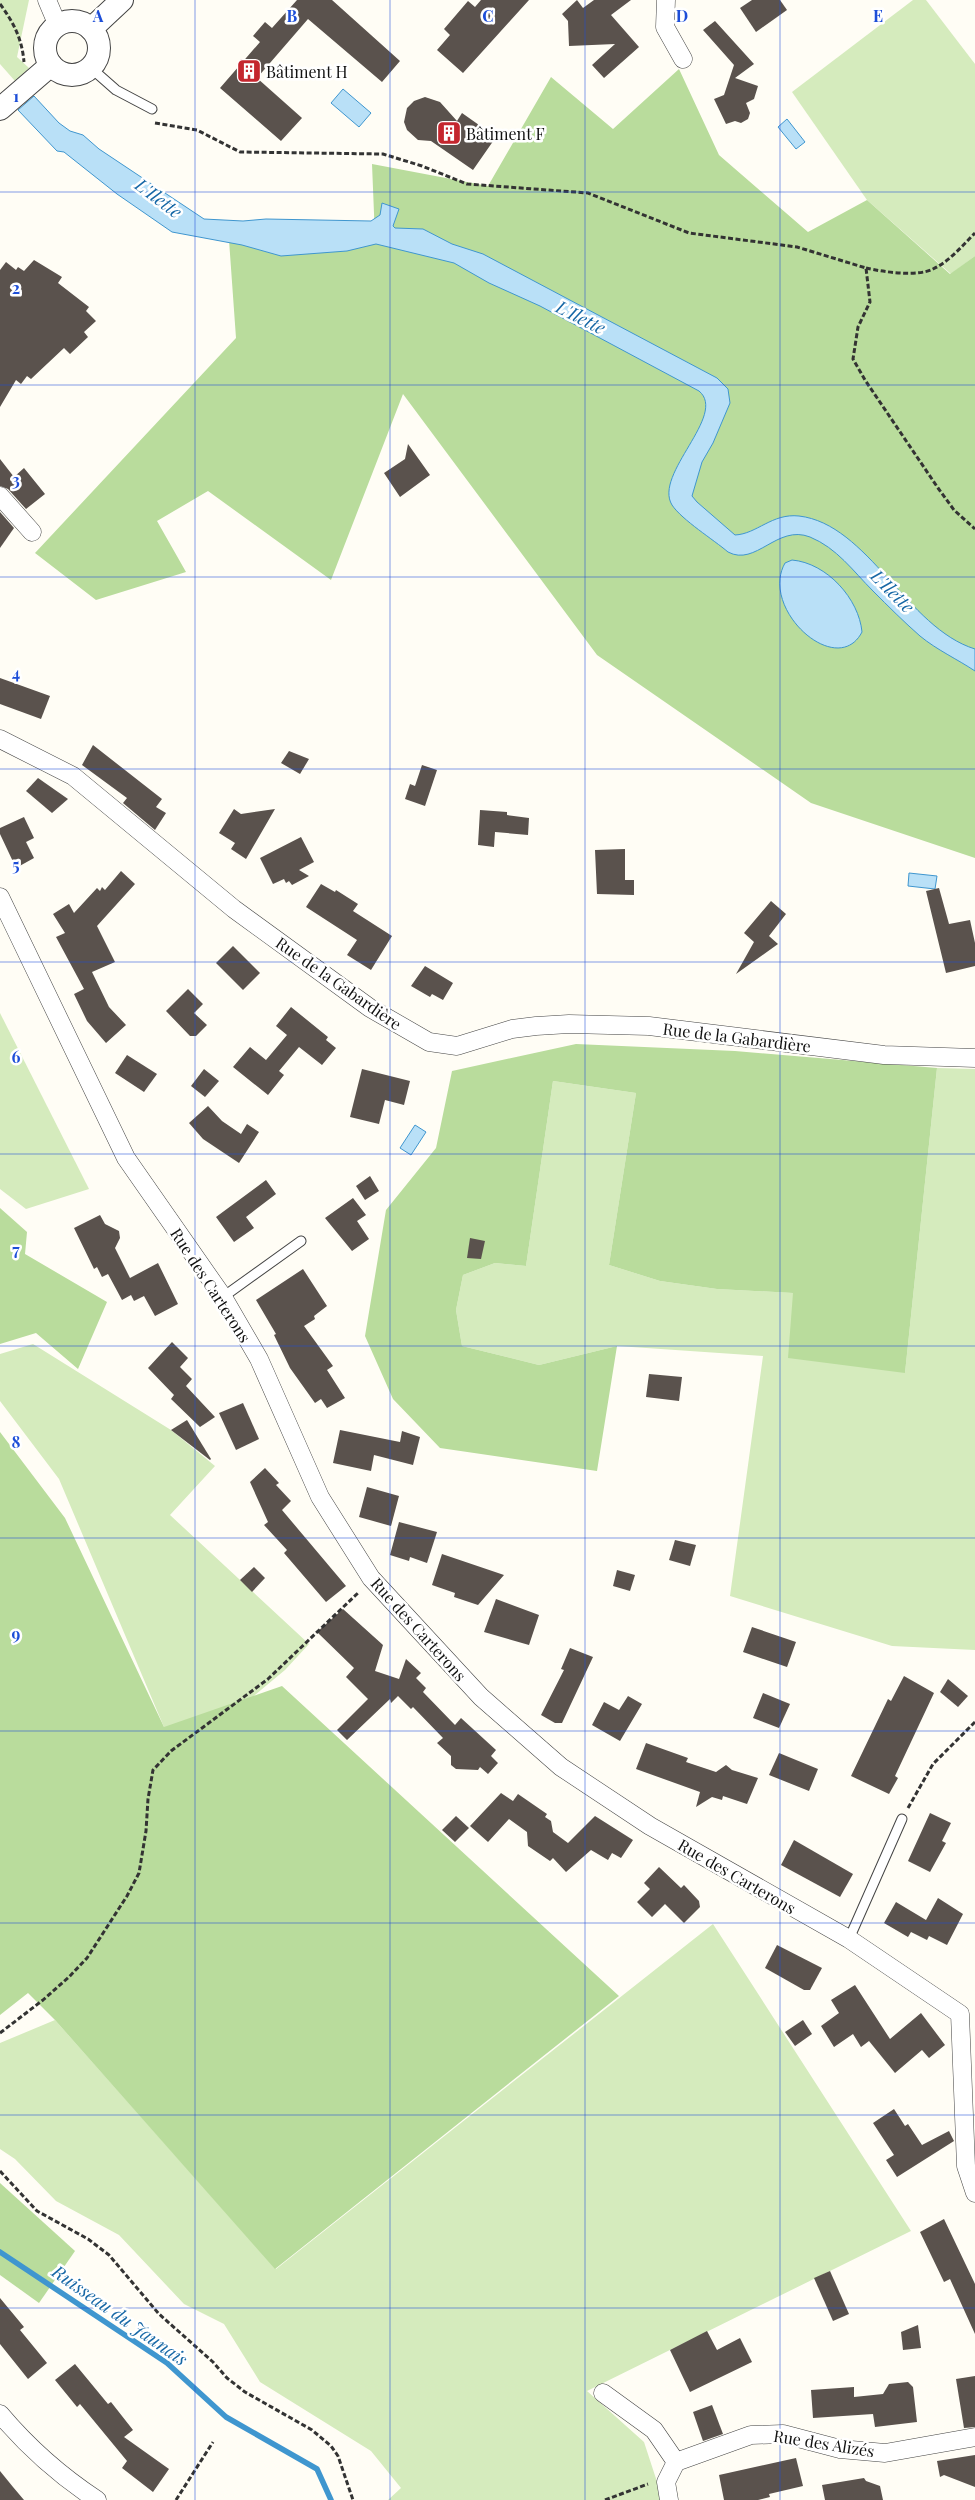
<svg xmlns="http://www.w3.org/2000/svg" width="975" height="2500" font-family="'Playfair Display',serif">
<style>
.green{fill:#d5ebbd}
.forest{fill:#b9dc9c}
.water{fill:#b9e0f7;stroke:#3f96cf}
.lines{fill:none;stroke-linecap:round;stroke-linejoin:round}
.stream{stroke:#3f96cf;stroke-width:5.5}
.building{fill:#5a524d}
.service-casing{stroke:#444;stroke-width:11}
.minor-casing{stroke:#444;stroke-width:19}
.tertiary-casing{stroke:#444;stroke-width:24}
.path{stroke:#333;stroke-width:3;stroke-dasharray:5 2.5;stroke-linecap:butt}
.service{stroke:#fff;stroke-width:9}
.minor{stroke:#fff;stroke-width:18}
.tertiary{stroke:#fff;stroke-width:22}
.grid{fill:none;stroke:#1d4ed8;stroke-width:1;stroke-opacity:0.55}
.labels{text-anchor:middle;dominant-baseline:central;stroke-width:5;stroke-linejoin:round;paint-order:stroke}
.poi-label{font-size:16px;fill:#111;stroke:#fff;text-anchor:start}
.street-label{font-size:16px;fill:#111;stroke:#fff}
.water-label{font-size:18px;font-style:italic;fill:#1768a6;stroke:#fff}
.grid-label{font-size:16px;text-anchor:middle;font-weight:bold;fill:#1d4ed8;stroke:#fff;stroke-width:5;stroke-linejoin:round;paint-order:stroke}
</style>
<rect width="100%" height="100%" fill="#fffdf5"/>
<!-- green -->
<g class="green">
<path d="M0 0H29L17 57 29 68 15 81 0 64Z"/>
<path d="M913 0H926L975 64V256L951 274 867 200 792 92Z"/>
<path d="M0 1013 89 1189 26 1209 0 1189Z"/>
<path d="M937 1068 975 1069V1650L892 1646 730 1596 763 1356 617 1346 539 1365 462 1346 456 1310 463 1275 495 1263 526 1266 553 1081 636 1093 609 1265 660 1281 717 1289 794 1293 905 1373Z"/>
<path d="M33 1344 171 1430 215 1466 170 1515 309 1644 285 1670 183 1755 164 1727 59 1479 0 1401V1354Z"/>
<path d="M713 1924 911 2231 587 2391 644 2442 663 2500H388L401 2488 371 2451 260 2382 224 2324 184 2304 119 2235 56 2201 15 2159 0 2149V2043L55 2020 276 2269Z"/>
</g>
<!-- forest -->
<g class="forest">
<path d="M679 69 719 155 808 232 867 200 950 274 975 256V858L811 803 597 655 403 394 331 580 208 491 157 521 186 572 96 600 35 553 236 338 229 240 375 238 372 164 488 186 551 77 613 129Z"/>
<path d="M576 1044 735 1051 937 1068 905 1373 788 1358 793 1293 717 1289 660 1281 609 1265 636 1093 553 1081 526 1266 495 1263 463 1275 456 1310 462 1346 539 1365 617 1346 597 1471 440 1448 393 1399 365 1336 386 1210 436 1148 452 1071Z"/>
<path d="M0 1208 27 1232 25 1254 107 1302 78 1369 36 1333 0 1344Z"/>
<path d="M0 1432 65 1518 164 1727 282 1686 619 1996 275 2269 55 2020 28 1993 0 2015Z"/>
<path d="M0 2183 75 2251 39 2303 0 2275Z"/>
</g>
<!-- water -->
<g class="water">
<path d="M343 89 371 113 359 127 331 103Z"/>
<path d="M34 96 59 123 70 131 83 135 99 149 204 219 243 221 266 219 371 221 380 215 382 203 399 209 393 226 395 228 423 229 452 244 483 254 717 378 728 389 730 403 713 443 702 462 692 496 697 502 735 535C757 534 772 513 799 516 868 524 907 628 975 649V671C957 659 937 650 920 636 904 622 888 606 873 591 853 571 837 548 810 537 777 524 756 567 728 552 714 540 682 520 672 505 653 474 728 415 699 391L540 306 489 283 454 263 376 244 347 251 281 256 242 245 172 232 117 194 64 152 57 151 18 110Z"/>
<path d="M787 119 805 142 796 149 778 127Z"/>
<path d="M792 560C827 563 859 599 862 632 837 680 759 609 785 563Z"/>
<path d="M909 873 937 876 935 889 908 886Z"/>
<path d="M415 1125 426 1132 411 1155 400 1148Z"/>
</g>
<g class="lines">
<!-- stream -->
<path class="stream" d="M0 2252 167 2363 226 2417 317 2469 331 2500"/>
</g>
<!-- building -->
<g class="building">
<path d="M297 0H332L400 61 382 82 308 19 257 78 302 118 281 141 220 88 260 42 253 36 265 22 272 28Z"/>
<path d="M481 0H529L463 73 437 50 450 35 444 29 468 1 475 7Z"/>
<path d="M577 0 583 8 594 0H631L611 15 639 47 604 78 592 65 615 44 569 46 568 21 562 14Z"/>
<path d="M752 0H780L787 10 756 32 740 8Z"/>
<path d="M715 21 754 64 735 78 758 86 754 99 746 103 750 113 748 119 741 123 735 121 726 124 714 99 724 95 734 65 703 30Z"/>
<path d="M425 97 440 102 457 121 462 113 496 137 473 170 431 141 418 140 407 130 404 122 407 108 414 101Z"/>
<path d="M34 260 62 277 58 283 89 307 86 311 96 321 84 332 88 337 70 354 64 348 31 379 27 376 21 384 16 380 0 407V270L6 262 16 270 18 267 24 271Z"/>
<path d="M408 444 430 475 400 497 384 473 405 459Z"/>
<path d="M0 459 14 477 24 468 45 494 26 509 8 489 0 486Z"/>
<path d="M0 512 14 528 0 548Z"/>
<path d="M0 678 50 696 41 719 0 704Z"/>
<path d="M93 745 162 799 156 807 166 813 155 830 123 803 127 798 82 765Z"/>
<path d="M289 751 309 759 300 774 281 763Z"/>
<path d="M422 765 437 770 425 806 405 799 410 784 415 786Z"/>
<path d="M38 778 68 799 52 813 26 791Z"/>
<path d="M234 809 241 814 275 809 246 859 231 849 235 843 219 833Z"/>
<path d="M480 810 507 812V815L529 818 528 835 495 832 494 847 478 845Z"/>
<path d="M24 817 34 838 26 842 34 858 16 868 0 834V828Z"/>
<path d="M301 837 314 862 299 870 309 876 292 885 289 881 286 883 284 879 273 884 260 858Z"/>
<path d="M625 849V880H634V895L597 894 595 850Z"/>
<path d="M121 871 135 884 97 926 115 962 92 972 109 1007 126 1025 106 1043 87 1021 74 994 84 989 56 937 65 933 53 914 69 904 74 913 97 888 100 891 102 887 105 890Z"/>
<path d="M321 884 335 892 336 890 358 904 353 911 392 936 371 970 347 955 357 940 306 907Z"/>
<path d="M939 888 949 924 970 920 975 943V966L946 973 926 891Z"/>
<path d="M771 901 786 914 769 936 778 944 736 974 754 942 744 933Z"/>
<path d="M233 946 260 973 243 990 216 963Z"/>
<path d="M425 966 453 983 443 1000 432 994 430 997 411 986Z"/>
<path d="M188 989 203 1004 194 1013 207 1025 196 1036H190L166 1011Z"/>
<path d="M291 1007 328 1037 326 1040 336 1048 322 1065 299 1047 279 1071 284 1075 268 1095 233 1067 250 1047 266 1060 287 1035 276 1026Z"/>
<path d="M127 1055 157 1074 144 1092 115 1073Z"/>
<path d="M204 1069 219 1081 205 1097 191 1086Z"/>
<path d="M362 1069 410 1081 404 1105 385 1100 379 1124 350 1117Z"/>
<path d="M208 1106 222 1121 241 1134 247 1124 259 1132 239 1163 203 1139 189 1123Z"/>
<path d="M370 1176 379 1191 365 1200 356 1186Z"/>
<path d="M266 1180 276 1194 246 1217 254 1228 234 1242 216 1217Z"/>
<path d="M353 1198 366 1215 357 1221 369 1239 352 1251 325 1218Z"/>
<path d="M100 1215 105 1224 119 1231 120 1238 115 1248 130 1278 158 1263 178 1304 155 1316 144 1296 134 1301 131 1295 122 1300 108 1274 102 1277 97 1267 94 1269 74 1228Z"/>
<path d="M470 1238 485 1241 481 1259 467 1258Z"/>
<path d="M303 1269 327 1306 314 1316 315 1319 304 1326 333 1366 327 1370 345 1398 327 1408 321 1399 315 1403 290 1368 274 1335 276 1334 256 1300Z"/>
<path d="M172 1342 188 1358 180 1367 192 1379 186 1386 215 1417 200 1427 171 1399 174 1395 148 1368Z"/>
<path d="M649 1374 682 1377 679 1401 646 1397Z"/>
<path d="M243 1403 259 1439 236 1450 219 1413Z"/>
<path d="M187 1420 211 1459 210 1460 171 1430Z"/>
<path d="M340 1430 400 1442 402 1431 420 1437 413 1465 374 1455 371 1471 333 1463Z"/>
<path d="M265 1468 279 1483 276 1485 291 1501 282 1510 346 1586 326 1602 284 1553 287 1550 264 1525 268 1522 250 1482Z"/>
<path d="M367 1487 399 1496 391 1526 359 1517Z"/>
<path d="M399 1522 437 1532 427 1563 410 1557 409 1561 390 1555Z"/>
<path d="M675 1540 696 1545 690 1566 669 1560Z"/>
<path d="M442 1554 504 1575 478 1605 454 1597 455 1593 432 1585Z"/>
<path d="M254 1567 265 1578 252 1592 240 1580Z"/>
<path d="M617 1570 635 1575 630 1591 613 1586Z"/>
<path d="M496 1599 539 1615 529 1645 484 1632Z"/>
<path d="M343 1609 383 1645 375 1671 399 1679 406 1659 421 1673 416 1678 426 1688 423 1692 455 1725 461 1718 496 1750 491 1756 498 1763 488 1774 480 1767 478 1770 456 1769 451 1765V1756L437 1743 443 1738 413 1707 411 1709 398 1696 391 1703 390 1699 347 1740 337 1730 368 1699 346 1677 354 1668 317 1632Z"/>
<path d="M752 1627 796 1642 787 1667 743 1652Z"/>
<path d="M570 1648 593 1657 562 1723H555L541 1715 564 1670 561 1669Z"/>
<path d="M904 1676 934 1693 895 1776 898 1778 889 1794 851 1776 888 1699 891 1701Z"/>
<path d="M948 1679 968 1696 958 1707 940 1692Z"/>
<path d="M763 1693 790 1704 779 1728 753 1718Z"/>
<path d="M628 1696 642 1704 620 1741 592 1725 604 1702 619 1710Z"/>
<path d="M646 1743 688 1758 686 1762 716 1772 726 1765 732 1770 758 1778 747 1804 723 1796 722 1800 712 1797 696 1807 700 1792 636 1769Z"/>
<path d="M779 1753 818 1769 809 1791 769 1775Z"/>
<path d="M501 1793 513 1801 518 1794 547 1814 545 1817 551 1821 553 1832 568 1843 595 1816 633 1840 621 1858 612 1853 608 1860 591 1850 566 1872 553 1858 550 1861 528 1846 527 1832 509 1819 488 1842 470 1826Z"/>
<path d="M930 1813 951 1823 942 1841 946 1843 930 1872 908 1861Z"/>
<path d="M456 1816 469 1828 455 1842 442 1830Z"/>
<path d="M794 1840 853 1874 840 1897 781 1865Z"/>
<path d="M659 1867 681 1888 684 1885 699 1901 700 1907 684 1923 665 1904 652 1917 637 1902 650 1889 644 1883Z"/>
<path d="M938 1898 963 1914 947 1945 929 1936 927 1940 911 1932 908 1937 884 1923 896 1902 926 1920Z"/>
<path d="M777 1945 822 1968 810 1990H804L765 1968Z"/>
<path d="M855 1985 890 2039 921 2013 945 2045 929 2058 922 2050 895 2073 869 2041 861 2047 853 2034 834 2047 821 2026 839 2013 831 2000Z"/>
<path d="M803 2020 812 2034 795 2046 785 2032Z"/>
<path d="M894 2109 905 2126 908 2124 922 2145 949 2131 954 2141 897 2177 886 2160 894 2155 873 2123Z"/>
<path d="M944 2219 975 2284V2334L950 2279 944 2282 920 2232Z"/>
<path d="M830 2271 849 2314 833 2321 814 2278Z"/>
<path d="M0 2298 24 2327 20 2330 47 2363 28 2379 0 2344Z"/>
<path d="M918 2325 921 2348 903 2350 901 2332Z"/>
<path d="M707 2331 717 2350 740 2338 752 2362 690 2392 670 2350Z"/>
<path d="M75 2364 108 2404 111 2402 133 2430 124 2437 169 2469 153 2492 122 2468 127 2461 80 2404 77 2407 55 2380Z"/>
<path d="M975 2376V2427L964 2428 956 2379Z"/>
<path d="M908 2382 913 2387 917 2422 875 2427 873 2414 813 2418 811 2390 854 2387V2397L883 2394 889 2384Z"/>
<path d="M712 2405 723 2434 703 2441 693 2412Z"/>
<path d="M975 2455V2487L944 2475 940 2477 937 2461Z"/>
<path d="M796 2458 803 2486 769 2494 770 2497 758 2500H724L719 2475Z"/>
<path d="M0 2471 13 2487 24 2500H0Z"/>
<path d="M864 2478 866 2481 880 2486 883 2500H825L822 2485Z"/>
</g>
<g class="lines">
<defs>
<g id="service">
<path d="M91 68 116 90 152 109"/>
<path d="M223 1297 301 1241"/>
<path d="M849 1939 902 1819"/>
</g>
<g id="minor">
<path d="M47 0 58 26"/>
<path d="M666 0 665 27 683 59"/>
<path d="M0 496 32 532"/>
<path d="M0 739 73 776 234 909 370 1008 429 1042 457 1046 512 1029 536 1026 569 1024 649 1026 884 1055 975 1058"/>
<path d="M0 897 126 1158 223 1297 259 1359 320 1497 371 1578 481 1697 561 1767 650 1826 849 1939 960 2014 966 2166 975 2193"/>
<path d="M603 2393 654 2430 676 2462 666 2482 669 2500"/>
<path d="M0 2414C27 2446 62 2477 97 2500"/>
<path d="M676 2462 751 2435 783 2434 840 2449 885 2453 975 2437"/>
</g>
<g id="tertiary">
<circle cx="72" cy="48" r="27"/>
<path d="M91 29 122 0"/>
<path d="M0 109 51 65"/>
</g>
</defs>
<!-- service casing -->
<use href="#service" class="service-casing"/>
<!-- minor casing -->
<use href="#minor" class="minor-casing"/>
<!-- tertiary casing -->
<use href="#tertiary" class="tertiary-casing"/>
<!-- path -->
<g class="path">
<path d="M0 4C14 23 22 39 24 62"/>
<path d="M155 123 197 130 240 152 383 154 422 166 467 184 588 193 689 233 797 247 866 268 870 302 858 327 853 359 865 380 938 488 954 510 975 529"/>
<path d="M866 268C883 272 918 277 933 269 950 261 962 246 975 233"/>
<path d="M908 1808 933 1764 975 1722"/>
<path d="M0 2033 43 2000 69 1977 87 1958 127 1896 139 1873 146 1831 148 1799 153 1770 171 1751 268 1679 359 1592"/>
<path d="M0 2171 37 2211 88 2239 109 2255 159 2314 213 2362 227 2378 245 2392 312 2430 331 2446 338 2456 353 2500"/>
<path d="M176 2500 213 2442"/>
<path d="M605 2500 648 2484"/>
</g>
<!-- service -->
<use href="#service" class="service"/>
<!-- minor -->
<use href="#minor" class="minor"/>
<!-- tertiary -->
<use href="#tertiary" class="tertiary"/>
</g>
<!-- grid -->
<path class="grid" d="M195 0V2500M390 0V2500M585 0V2500M780 0V2500M0 192H975M0 385H975M0 577H975M0 769H975M0 962H975M0 1154H975M0 1346H975M0 1538H975M0 1731H975M0 1923H975M0 2115H975M0 2308H975"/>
<!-- icons -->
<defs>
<symbol id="building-square" viewBox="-11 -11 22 22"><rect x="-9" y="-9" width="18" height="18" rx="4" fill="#c4262e" stroke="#fff"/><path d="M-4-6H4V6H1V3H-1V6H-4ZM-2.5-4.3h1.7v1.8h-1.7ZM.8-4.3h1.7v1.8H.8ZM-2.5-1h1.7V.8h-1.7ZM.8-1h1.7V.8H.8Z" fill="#fff"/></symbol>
</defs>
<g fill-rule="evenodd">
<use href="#building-square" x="235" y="57" width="28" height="28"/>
<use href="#building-square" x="435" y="119" width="28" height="28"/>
</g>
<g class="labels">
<!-- poi labels -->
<g class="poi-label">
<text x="266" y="71">Bâtiment H</text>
<text x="466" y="133">Bâtiment F</text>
</g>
<!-- street labels -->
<g class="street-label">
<text transform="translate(339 983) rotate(35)">Rue de la Gabardière</text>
<text transform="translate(737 1037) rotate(7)">Rue de la Gabardière</text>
<text transform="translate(211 1285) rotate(57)">Rue des Carterons</text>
<text transform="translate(419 1629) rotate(48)">Rue des Carterons</text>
<text transform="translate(737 1876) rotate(30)">Rue des Carterons</text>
<text transform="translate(824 2443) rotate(9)">Rue des Alizés</text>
</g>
<!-- water labels -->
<g class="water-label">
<text transform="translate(159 198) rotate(37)">L'Ilette</text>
<text transform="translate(581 317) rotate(27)">L'Ilette</text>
<text transform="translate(893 591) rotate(45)">L'Ilette</text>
<text transform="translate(120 2315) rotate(35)">Ruisseau du Jaunais</text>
</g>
</g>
<g class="grid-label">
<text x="98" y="22">A</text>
<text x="292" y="22">B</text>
<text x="488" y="22">C</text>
<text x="682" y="22">D</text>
<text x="878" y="22">E</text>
<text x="16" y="102">1</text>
<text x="16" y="294">2</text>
<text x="16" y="486">3</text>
<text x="16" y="679">4</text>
<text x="16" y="871">5</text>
<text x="16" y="1063">6</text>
<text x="16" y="1256">7</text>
<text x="16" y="1448">8</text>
<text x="16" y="1640">9</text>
</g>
</svg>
